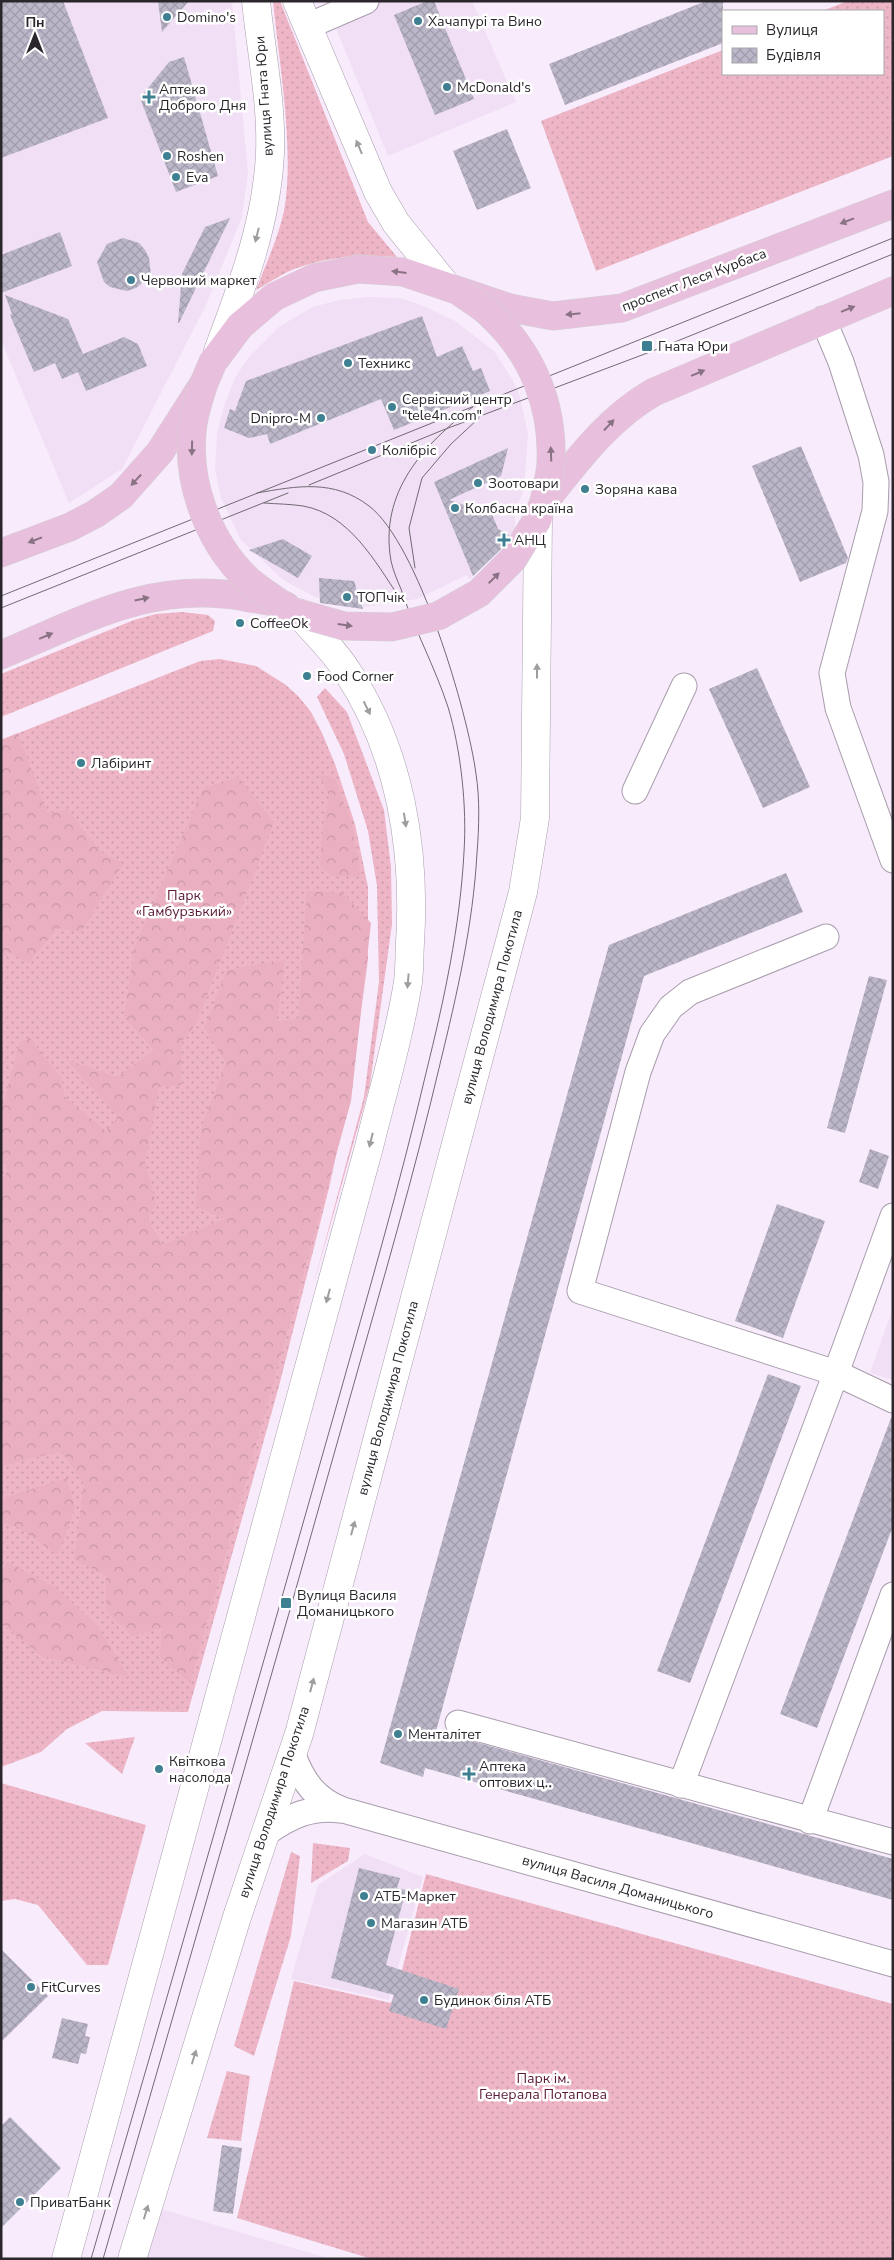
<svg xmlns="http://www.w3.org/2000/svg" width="894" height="2260" font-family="'Nunito Sans',sans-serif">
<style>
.built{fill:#f0dff5}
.grass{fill:url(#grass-dots)}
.forest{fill:url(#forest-crowns)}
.building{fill:url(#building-cross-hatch)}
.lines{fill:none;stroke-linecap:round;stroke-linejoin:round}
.minor-casing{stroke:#a89dac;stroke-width:27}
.tertiary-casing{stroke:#a89dac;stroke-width:29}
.primary-casing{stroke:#d4d4d5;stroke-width:29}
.minor{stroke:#fff;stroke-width:25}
.tertiary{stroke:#fff;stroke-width:28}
.primary{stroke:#e8bfdc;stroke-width:28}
.tram{stroke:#716a73;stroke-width:1}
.primary-bridge-casing{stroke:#d4d4d5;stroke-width:29;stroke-linecap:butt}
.primary-bridge{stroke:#e8bfdc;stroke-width:28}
.oneway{fill:#9f9da0}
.oneway2{fill:#897284}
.poi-dot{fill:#3e8091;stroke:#fff;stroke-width:2}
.labels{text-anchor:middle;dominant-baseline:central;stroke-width:5;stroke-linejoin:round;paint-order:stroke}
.poi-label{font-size:14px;fill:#2a262c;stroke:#fff;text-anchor:start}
.street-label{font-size:14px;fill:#2a262c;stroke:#fff}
.park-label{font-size:14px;fill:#5d1a36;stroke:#fff}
</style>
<defs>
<pattern id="grass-dots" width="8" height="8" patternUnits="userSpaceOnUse" patternTransform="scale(1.25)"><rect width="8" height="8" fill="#edb5c6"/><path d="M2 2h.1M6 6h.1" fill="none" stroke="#cb9caa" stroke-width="1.8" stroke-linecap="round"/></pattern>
<pattern id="forest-crowns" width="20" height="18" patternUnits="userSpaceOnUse" patternTransform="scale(1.25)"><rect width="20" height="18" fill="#eab0c2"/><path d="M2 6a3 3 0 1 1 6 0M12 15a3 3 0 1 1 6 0" fill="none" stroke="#c997a7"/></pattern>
<pattern id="building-cross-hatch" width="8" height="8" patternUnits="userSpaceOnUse" patternTransform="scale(1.25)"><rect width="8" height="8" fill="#bbb6c8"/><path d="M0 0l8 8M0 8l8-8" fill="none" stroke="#a19cac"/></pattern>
</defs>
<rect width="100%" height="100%" fill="#f8ecfc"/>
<!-- built -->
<g class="built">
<path d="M1 1H232L248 173 242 217 206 305 122 469 69 503 1 340Z"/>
<path d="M379 1H472L516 102 388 156 333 21Z"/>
<path d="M368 297 400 298 426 307 455 321 494 351 512 379 519 394 528 433 524 490 515 511V536L469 580 467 575 417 599 366 607 315 597 283 580 241 540 221 498 215 468 217 433 225 403 236 376 249 357 280 326 313 307 339 300Z"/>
<path d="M893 1308V1380L870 1373Z"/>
<path d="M365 1854 423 1877 389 2000 291 1979 318 1885Z"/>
<path d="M154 2207 331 2259H137Z"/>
</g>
<!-- grass -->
<g class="grass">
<path d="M273 1H280L368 222 397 257C362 255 330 256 297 268 283 273 269 283 256 290 266 264 278 238 284 211 295 151 279 63 273 1Z"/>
<path d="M848 1H893V156L596 271 541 121 723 50V74H883V11H822Z"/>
<path d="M182 612 208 615 215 621 213 631 1 717V674L134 620 156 614Z"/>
<path d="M220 659 256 666 286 685 299 697 311 712 322 733 335 764 355 824 368 887V960L350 1091 329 1188 279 1386 188 1712 102 1711 67 1729 41 1752 1 1767V740L200 661Z"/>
<path d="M325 688 347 712 384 810 391 867 392 924 370 1084 312 1290 364 1097 379 982 377 886 368 831 344 754 317 697Z"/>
<path d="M135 1737 122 1774 85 1743Z"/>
<path d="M1 1783 146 1825 108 1965H87L38 1905 15 1899 1 1901Z"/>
<path d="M313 1843 350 1848 348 1861 311 1883Z"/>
<path d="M291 1852 300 1856 291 1936 254 2056 234 2046Z"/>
<path d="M426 1874 893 2004V2259H372L237 2218 294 1981 391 2003 402 1970Z"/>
<path d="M227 2071 250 2076 241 2141 207 2138Z"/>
</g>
<!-- forest -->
<g class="forest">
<path d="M18 733 48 814 67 809 99 850 123 864 81 932 57 928 29 963 7 952 1 960V740Z"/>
<path d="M319 775 335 778 352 825 361 877 332 876 320 865 324 816 330 798Z"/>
<path d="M238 777 274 822 196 1024 182 1041 181 1085 159 1087 145 1163 156 1203 148 1218 162 1245 224 1219 196 1206 201 1128 226 1063 204 1028 227 970 285 960 277 1021 298 1019 307 891 343 893 371 923 351 1101 190 1683 160 1657 162 1628 132 1636 106 1611V1576L74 1559 84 1484 61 1451 1 1466V1183L8 1170 1 1159V1112L20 1042 30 1038 62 1079 64 1096 106 1131 118 1117 67 1060 117 1077 154 1050 124 1017 134 949 199 797 205 788Z"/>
<path d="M67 1478 75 1508 58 1555 17 1527 1 1522V1480L3 1498Z"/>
<path d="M7 1562 55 1587 97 1625 129 1677 41 1656 1 1623V1575Z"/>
</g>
<!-- building -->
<g class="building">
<path d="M1 1H63L108 118 1 158Z"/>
<path d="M158 1H189L162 32Z"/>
<path d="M427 1H434L474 99 435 115 394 15Z"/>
<path d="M706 1H723V43L565 105 549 64Z"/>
<path d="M184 57 218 176 176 192 140 98 169 62Z"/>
<path d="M507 129 531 188 477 210 453 151Z"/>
<path d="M230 218 179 323H178L182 274 205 227Z"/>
<path d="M60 232 72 266 1 293V255Z"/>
<path d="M123 238 139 243 145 250 149 258 151 276 136 288 127 291 110 287 104 282 97 262 107 244Z"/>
<path d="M5 295 68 319 83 354 124 337 138 344 147 366 86 391 78 372 62 379 55 363 34 372 10 315 12 314Z"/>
<path d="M422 316 437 357 462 346 473 371 481 368 490 391 394 430 381 399 270 444 267 434 249 438 224 428 230 409 235 411 246 381Z"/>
<path d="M801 446 848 558 846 563 800 582 752 466Z"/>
<path d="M508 448 501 476 449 500 492 514 498 529 509 535 501 549 473 576 434 482Z"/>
<path d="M283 539 312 556 298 578 249 550Z"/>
<path d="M319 578 354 581 363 609 320 603Z"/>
<path d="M757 668 810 787 763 808 709 689Z"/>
<path d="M786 873 803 912 644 976 436 1731 893 1859V1900L425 1768 423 1777 380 1763 609 945Z"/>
<path d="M869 976 887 980 845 1133 827 1128Z"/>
<path d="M870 1149 889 1156 878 1189 859 1182Z"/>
<path d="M777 1204 825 1221 783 1338 735 1321Z"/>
<path d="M768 1374 801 1386 690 1683 657 1671Z"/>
<path d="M891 1418H893V1526L817 1728 780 1714Z"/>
<path d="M359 1868 400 1878 397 1888 406 1890 386 1965 459 1989 446 2029 389 2011 394 1995 331 1978Z"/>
<path d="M1 1949 48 1996 1 2042Z"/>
<path d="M62 2018 88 2024 85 2036 90 2037 86 2054 81 2053 78 2064 52 2058Z"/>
<path d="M10 2117 61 2168 1 2228V2126Z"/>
<path d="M222 2145 242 2148 233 2214 213 2211Z"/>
</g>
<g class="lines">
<defs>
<g id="minor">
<path d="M308 26 366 1"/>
<path d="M823 319 841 362 871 455 876 482 875 511 832 673 838 708 893 860"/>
<path d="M635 791 684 686"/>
<path d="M826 937 690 992 671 1007 652 1034 638 1072 580 1291 836 1373 893 1216"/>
<path d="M458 1723 893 1842"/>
<path d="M293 1755C303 1782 316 1800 343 1810L893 1964"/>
<path d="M681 1785 836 1373 893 1400"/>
<path d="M810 1821 893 1595"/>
<path d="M266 1833C290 1816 311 1806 341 1810"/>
</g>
<g id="tertiary">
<path d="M297 1 378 192 396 223 446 285"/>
<path d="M218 351C242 287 267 222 270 153 272 103 261 51 256 1"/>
<path d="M66 2259 369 1147C382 1094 398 1042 407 988 410 974 409 958 410 943 416 849 400 751 347 671 334 650 314 632 298 613"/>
<path d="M132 2259 237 1917 299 1734 523 892 535 818 538 518"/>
</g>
<g id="primary">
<path d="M541 509 544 502C577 461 607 419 654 392L893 291"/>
<path d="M1 553 70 527 95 514 121 496 160 452 204 383 213 362 240 326 274 297 314 278 358 269 403 272 510 308 553 316 622 308 893 204"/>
<path d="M1 655C84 620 152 580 245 597 258 600 274 600 286 606"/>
</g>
</defs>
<!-- minor casing -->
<use href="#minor" class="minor-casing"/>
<!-- tertiary casing -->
<use href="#tertiary" class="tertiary-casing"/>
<!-- primary casing -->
<use href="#primary" class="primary-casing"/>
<!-- minor -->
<use href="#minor" class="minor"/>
<!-- tertiary -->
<use href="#tertiary" class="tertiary"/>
<!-- primary -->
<use href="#primary" class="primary"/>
<!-- tram -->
<g class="tram">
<path d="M309 485 443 430 650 352 893 254"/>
<path d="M264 503C277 504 290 504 303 506 349 514 375 561 399 597"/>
<path d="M415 568 409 528 422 478 451 444 479 418"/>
<path d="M1 596 893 238"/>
<path d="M1 608 288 493"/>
<path d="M91 2259C174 1974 256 1689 337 1404 368 1294 400 1184 426 1073 444 1000 460 927 464 852 467 807 461 750 448 707 435 667 414 629 401 589 397 580 393 570 391 561 379 492 423 445 474 406"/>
<path d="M103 2259C186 1971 270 1683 351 1394 382 1284 414 1175 440 1064 457 994 473 925 477 853 479 828 480 799 476 774 468 713 418 543 369 506 334 479 297 486 257 493"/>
</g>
<defs>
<g id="primary-bridge">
<path d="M460 292C471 300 484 307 493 317 533 355 553 406 551 461 551 474 546 488 544 502"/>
<path d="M204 383C200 396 195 410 193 424 185 479 207 540 247 579 257 588 270 596 281 604"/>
<path d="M298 613 344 626 392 627 438 616 479 593 513 559 538 518"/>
</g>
</defs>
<!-- primary-bridge casing -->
<use href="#primary-bridge" class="primary-bridge-casing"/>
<!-- primary-bridge -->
<use href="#primary-bridge" class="primary-bridge"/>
</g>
<!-- one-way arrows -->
<defs><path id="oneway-solid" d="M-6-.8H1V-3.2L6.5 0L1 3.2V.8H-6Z" transform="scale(1.25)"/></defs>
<g class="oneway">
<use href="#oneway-solid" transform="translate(359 147) rotate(-113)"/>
<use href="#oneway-solid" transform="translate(257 235) rotate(104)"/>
<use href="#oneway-solid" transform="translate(537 671) rotate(-90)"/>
<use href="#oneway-solid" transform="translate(367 708) rotate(63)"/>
<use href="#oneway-solid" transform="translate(405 820) rotate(81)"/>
<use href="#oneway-solid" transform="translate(408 981) rotate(95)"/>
<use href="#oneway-solid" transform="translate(371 1140) rotate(104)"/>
<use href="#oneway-solid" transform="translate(328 1296) rotate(105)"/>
<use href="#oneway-solid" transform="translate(353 1528) rotate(-75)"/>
<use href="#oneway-solid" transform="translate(312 1685) rotate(-75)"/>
<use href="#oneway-solid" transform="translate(194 2057) rotate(-73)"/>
<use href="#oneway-solid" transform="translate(146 2212) rotate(-73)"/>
</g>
<g class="oneway2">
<use href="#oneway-solid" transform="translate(847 221) rotate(159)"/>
<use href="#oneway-solid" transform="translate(399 272) rotate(-173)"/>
<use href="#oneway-solid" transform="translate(848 309) rotate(-22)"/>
<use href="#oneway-solid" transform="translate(573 314) rotate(174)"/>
<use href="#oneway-solid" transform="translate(698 373) rotate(-23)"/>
<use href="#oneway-solid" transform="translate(609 425) rotate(-47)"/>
<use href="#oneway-solid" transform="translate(192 448) rotate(91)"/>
<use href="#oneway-solid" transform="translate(551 454) rotate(-92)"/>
<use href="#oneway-solid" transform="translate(136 480) rotate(133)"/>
<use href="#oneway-solid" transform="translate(35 540) rotate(159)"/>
<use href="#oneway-solid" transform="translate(494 578) rotate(-45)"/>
<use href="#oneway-solid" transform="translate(142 599) rotate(-12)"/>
<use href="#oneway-solid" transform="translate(345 625) rotate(8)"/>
<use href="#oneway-solid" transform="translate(46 636) rotate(-23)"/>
</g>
<!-- markers -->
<g class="poi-dot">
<circle cx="167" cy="17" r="5"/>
<circle cx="418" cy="21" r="5"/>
<circle cx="447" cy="87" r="5"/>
<path d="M146.5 89.5h5v5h5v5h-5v5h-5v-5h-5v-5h5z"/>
<circle cx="167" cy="156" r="5"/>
<circle cx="176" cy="177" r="5"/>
<circle cx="131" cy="280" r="5"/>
<rect x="641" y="340" width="12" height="12" rx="2.5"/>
<circle cx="348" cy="363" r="5"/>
<circle cx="392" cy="407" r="5"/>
<circle cx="321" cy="418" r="5"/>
<circle cx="372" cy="450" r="5"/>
<circle cx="478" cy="483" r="5"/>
<circle cx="585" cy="489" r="5"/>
<circle cx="455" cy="508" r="5"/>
<path d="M501.5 532.5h5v5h5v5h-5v5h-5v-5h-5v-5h5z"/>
<circle cx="347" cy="597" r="5"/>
<circle cx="240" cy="623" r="5"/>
<circle cx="307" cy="676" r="5"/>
<circle cx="81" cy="763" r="5"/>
<rect x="280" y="1597" width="12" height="12" rx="2.5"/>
<circle cx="398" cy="1734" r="5"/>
<circle cx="159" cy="1769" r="5"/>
<path d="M466.5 1766.5h5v5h5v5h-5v5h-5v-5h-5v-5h5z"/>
<circle cx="364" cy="1896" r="5"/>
<circle cx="371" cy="1923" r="5"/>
<circle cx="31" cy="1987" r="5"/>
<circle cx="424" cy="2000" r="5"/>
<circle cx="20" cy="2202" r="5"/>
</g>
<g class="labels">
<!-- poi labels -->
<g class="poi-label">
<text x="177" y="17">Domino's</text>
<text x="428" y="21">Хачапурі та Вино</text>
<text x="457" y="87">McDonald's</text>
<text x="159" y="89">Аптека<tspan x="159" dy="16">Доброго Дня</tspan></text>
<text x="177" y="156">Roshen</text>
<text x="186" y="177">Eva</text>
<text x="141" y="280">Червоний маркет</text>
<text x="658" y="346">Гната Юри</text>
<text x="358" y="363">Техникс</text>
<text x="402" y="399">Сервісний центр<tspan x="402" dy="16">"tele4n.com"</tspan></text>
<text x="311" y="418" text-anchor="end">Dnipro-M</text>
<text x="382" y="450">Колібріс</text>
<text x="488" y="483">Зоотовари</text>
<text x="595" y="489">Зоряна кава</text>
<text x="465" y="508">Колбасна країна</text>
<text x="514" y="540">АНЦ</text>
<text x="357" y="597">ТОПчік</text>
<text x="250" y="623">CoffeeOk</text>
<text x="317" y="676">Food Corner</text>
<text x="91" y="763">Лабіринт</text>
<text x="297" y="1595">Вулиця Василя<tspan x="297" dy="16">Доманицького</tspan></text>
<text x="408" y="1734">Менталітет</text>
<text x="169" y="1761">Квіткова<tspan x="169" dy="16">насолода</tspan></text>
<text x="479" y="1766">Аптека<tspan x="479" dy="16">оптових ц‥</tspan></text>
<text x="374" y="1896">АТБ-Маркет</text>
<text x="381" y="1923">Магазин АТБ</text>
<text x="41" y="1987">FitCurves</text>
<text x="434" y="2000">Будинок біля АТБ</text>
<text x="30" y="2202">ПриватБанк</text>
</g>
<!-- street labels -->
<g class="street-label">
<text transform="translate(264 96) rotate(-94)">вулиця Гната Юри</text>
<text transform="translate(694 280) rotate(-21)">проспект Леся Курбаса</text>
<text transform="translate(492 1007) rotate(-75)">вулиця Володимира Покотила</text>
<text transform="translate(388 1398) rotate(-75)">вулиця Володимира Покотила</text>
<text transform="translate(274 1802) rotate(-72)">вулиця Володимира Покотила</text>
<text transform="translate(618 1887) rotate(16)">вулиця Василя Доманицького</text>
</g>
<!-- park labels -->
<g class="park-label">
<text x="184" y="895">Парк<tspan x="184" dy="16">«Гамбурзький»</tspan></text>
<text x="543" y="2078">Парк ім.<tspan x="543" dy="16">Генерала Потапова</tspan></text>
</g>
</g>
<!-- border -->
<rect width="894" height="2260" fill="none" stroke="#2a262c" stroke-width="5"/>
<!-- legend -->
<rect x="722" y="10" width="162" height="65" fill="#ffffff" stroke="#aaa8ab"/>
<rect x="732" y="26" width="25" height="8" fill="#e8bfdc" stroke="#aaa8ab"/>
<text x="766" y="35" font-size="15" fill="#2a262c">Вулиця</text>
<rect x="732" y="48" width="25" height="15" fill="url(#building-cross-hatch)" stroke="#aaa8ab"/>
<text x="766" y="60" font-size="15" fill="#2a262c">Будівля</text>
<!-- north arrow -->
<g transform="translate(35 35)" stroke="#ffffff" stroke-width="4" paint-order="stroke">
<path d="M0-4L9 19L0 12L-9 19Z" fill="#2a262c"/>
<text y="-8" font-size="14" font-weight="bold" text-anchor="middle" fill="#2a262c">Пн</text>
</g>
</svg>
